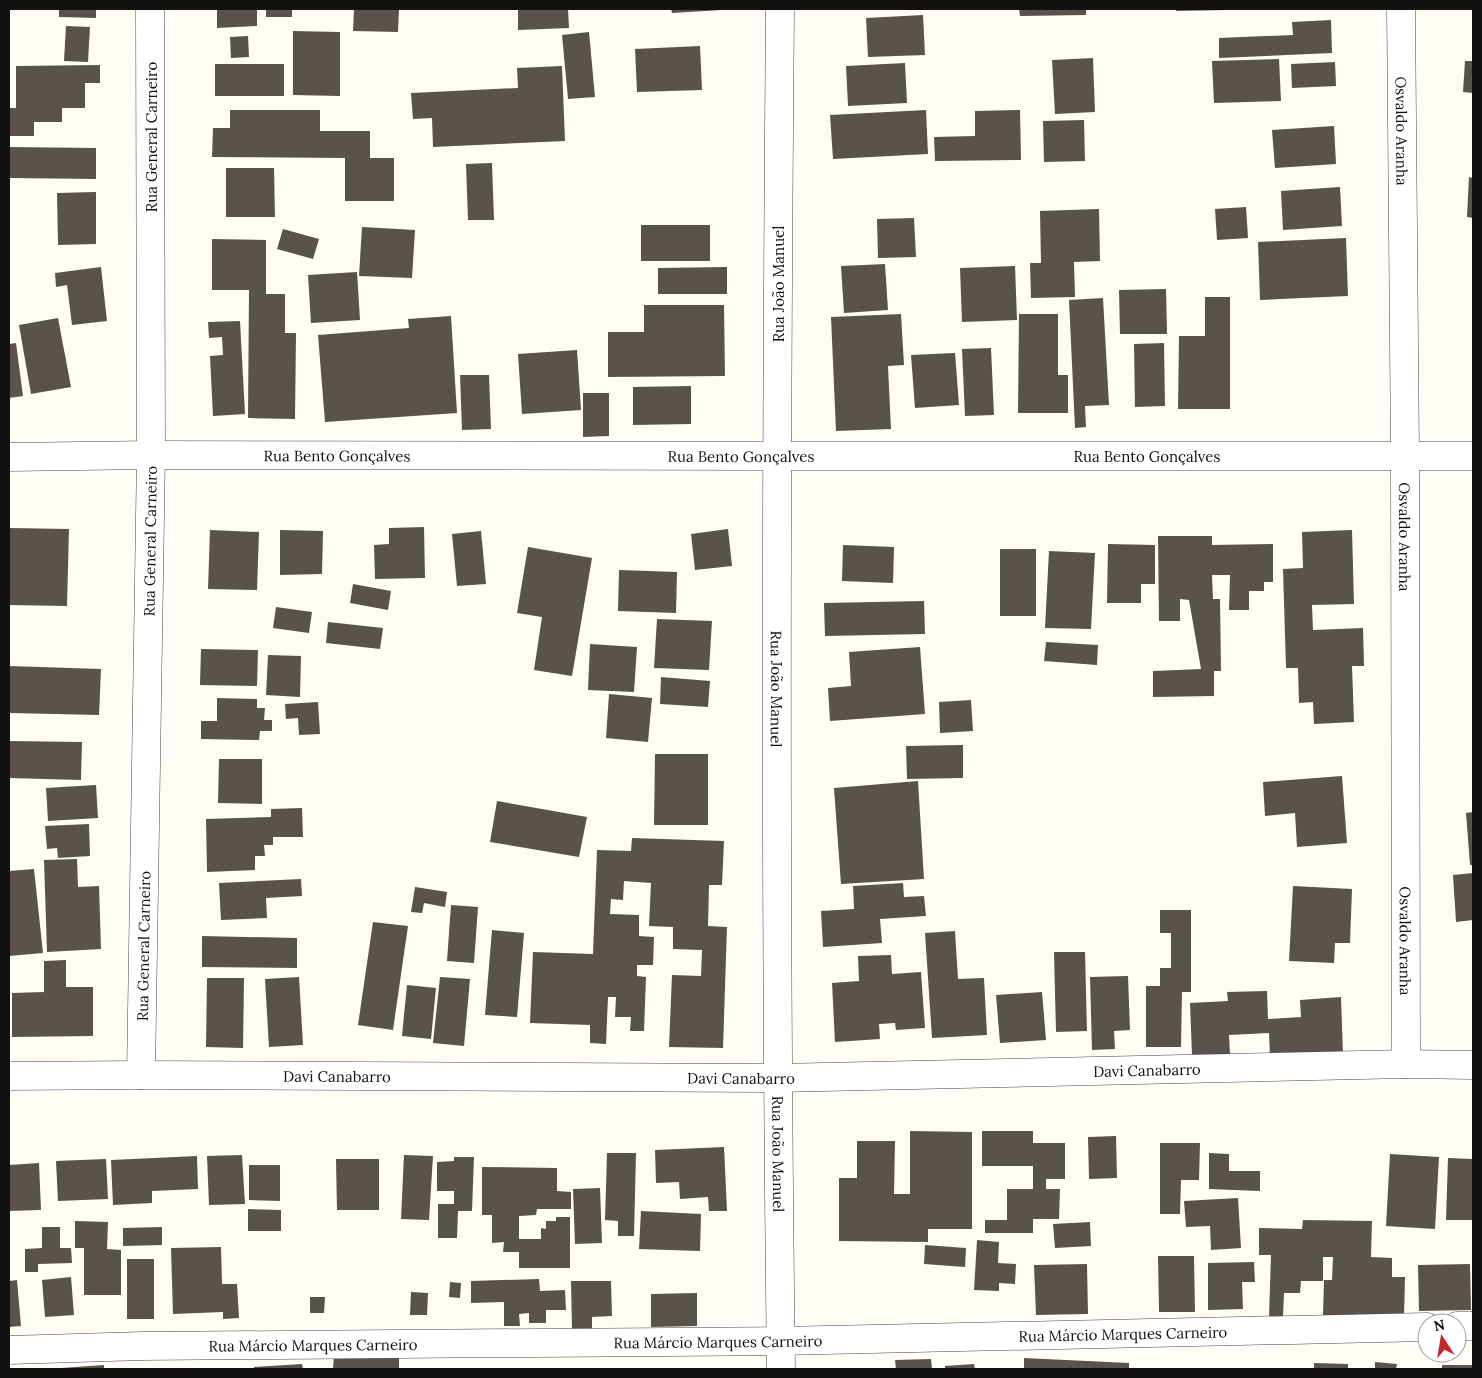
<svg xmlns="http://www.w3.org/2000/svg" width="1482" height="1378" font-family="Lora,serif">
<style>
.building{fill:#5a524d}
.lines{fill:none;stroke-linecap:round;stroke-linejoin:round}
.street-casing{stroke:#444;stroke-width:29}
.street{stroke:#fff;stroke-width:28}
.labels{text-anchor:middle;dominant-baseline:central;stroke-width:5;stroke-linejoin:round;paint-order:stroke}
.street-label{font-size:15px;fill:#111;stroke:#fff}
</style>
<rect width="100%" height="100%" fill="#fffdf5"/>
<!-- building -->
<g class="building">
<path d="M59 9H96V18L59 17Z"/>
<path d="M217 9H257V26L217 28Z"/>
<rect x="266" y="9" width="26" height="8"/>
<path d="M354 9H399L398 32 353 31Z"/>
<path d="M518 9H568L569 28 518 30Z"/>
<path d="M671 9H722V10L672 13Z"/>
<path d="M1019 9H1086V15L1020 16Z"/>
<path d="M1176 9H1228V10L1176 11Z"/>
<path d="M923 15 925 55 868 57 866 18Z"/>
<path d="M1331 20 1332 53 1219 58V38L1293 35 1292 22Z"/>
<path d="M66 26 90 27 88 62 64 61Z"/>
<path d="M293 31 340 32V96L293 95Z"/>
<path d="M589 32 595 97 568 99 562 35Z"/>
<path d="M248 36 249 57 231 58 230 37Z"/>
<path d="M700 46 702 90 637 92 635 49Z"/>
<path d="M1093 58 1095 112 1055 114 1052 60Z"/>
<path d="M1279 59 1281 101 1214 103 1212 61Z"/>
<path d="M1465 61H1473V93L1463 92Z"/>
<path d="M1335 62 1336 86 1292 88 1291 64Z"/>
<path d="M905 63 907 103 848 106 846 66Z"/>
<rect x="215" y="64" width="69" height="32"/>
<path d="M100 65V83H85V108H62V122H34V136H9V108H16V66Z"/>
<path d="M562 66 565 141 433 147 432 118 413 119 411 93 518 88 517 68Z"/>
<path d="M230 110H320V131H370V158H394V201H345V158L212 157 213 128H230Z"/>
<path d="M926 110 928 154 833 159 830 115Z"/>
<path d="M1020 110 1021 160 935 161 934 137 975 136V111Z"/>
<path d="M1084 120 1085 161 1044 162 1043 121Z"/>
<path d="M1334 126 1336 164 1275 168 1272 130Z"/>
<path d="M9 147 96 148V179L9 178Z"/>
<path d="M492 163 494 220H468L466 164Z"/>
<path d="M226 168H274L275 217H226Z"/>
<path d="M1469 177 1473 178V218L1467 217Z"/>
<path d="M1340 187 1342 226 1283 230 1281 191Z"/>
<path d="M96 192V244L58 245 57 193Z"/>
<path d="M1246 207 1248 238 1217 240 1215 209Z"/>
<path d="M1099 209 1100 261 1074 262 1075 297 1031 298 1030 263H1041L1040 211Z"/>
<path d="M914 218 916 257 878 258 877 219Z"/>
<rect x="641" y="225" width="69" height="36"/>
<path d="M362 227 415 230 412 278 359 276Z"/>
<path d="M283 229 319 239 313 259 277 249Z"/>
<path d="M1346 238 1348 296 1260 300 1258 242Z"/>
<path d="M212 239 266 240V294H285V333H296L295 419 248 418 249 290H212Z"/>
<path d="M885 264 888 310 844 313 841 266Z"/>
<path d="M1015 266 1017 320 962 322 960 268Z"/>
<path d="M101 267 107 321 72 325 67 285 56 287 55 273Z"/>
<path d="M727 267V294H658V268Z"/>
<path d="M357 272 360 320 311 323 308 275Z"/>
<path d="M1166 289 1167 334H1120L1119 290Z"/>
<path d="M1205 297H1230V409H1178L1179 336H1205Z"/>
<path d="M1103 298 1109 405 1085 406 1086 427 1075 428 1069 300Z"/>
<path d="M644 305H724L725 376 608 377V332H644Z"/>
<path d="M901 314 904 365 888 366 891 429 836 431 831 317Z"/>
<path d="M1019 314H1058V375H1068V413H1018Z"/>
<path d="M451 316 457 413 325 422 318 335 409 328 408 319Z"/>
<path d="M58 318 71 387 31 394 19 325Z"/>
<path d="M240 321 245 414 213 416 210 356 223 355 222 337 209 338 208 322Z"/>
<path d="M16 343 23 396 9 398V344Z"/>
<path d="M1164 343 1165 406 1135 407 1134 344Z"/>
<path d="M991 348 994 415 965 416 962 349Z"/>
<path d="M577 350 581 410 522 414 518 354Z"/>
<path d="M955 353 959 405 915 408 911 355Z"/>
<path d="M460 375H489L491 429 462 430Z"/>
<path d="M691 386V424L633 425V387Z"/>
<path d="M583 393H609V436L583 437Z"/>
<path d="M424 527 425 578 375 579 374 545 389 544V528Z"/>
<path d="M9 528 69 529 67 606 9 605Z"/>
<path d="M728 529 732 566 695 570 691 534Z"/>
<path d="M210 530 259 532 257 590 208 589Z"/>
<path d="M280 530 323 531 322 574 280 575Z"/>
<path d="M1352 530 1354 604 1312 605 1313 630 1363 628 1364 666H1352L1354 722 1314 724 1313 702 1299 703 1298 668H1286L1283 569 1303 568 1302 532Z"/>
<path d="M481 531 486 584 457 586 452 534Z"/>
<path d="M1158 536H1212V545L1273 544V582H1264V591H1249V610H1229L1230 575H1212L1213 599H1220L1221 671H1214V696L1153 697V671L1201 669 1189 600 1180 599V621H1159Z"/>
<path d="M1108 544 1155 545V584H1141V603H1107Z"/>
<path d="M843 545 894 547 893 583 842 581Z"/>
<path d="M528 547 592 558 572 676 534 670 542 617 517 613Z"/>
<rect x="1000" y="549" width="36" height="67"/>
<path d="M1049 551 1095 553 1091 629 1045 628Z"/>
<path d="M619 570 677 572 676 613 618 611Z"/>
<path d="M353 584 391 591 388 610 350 603Z"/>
<path d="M924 601 925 634 825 636 824 603Z"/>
<path d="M276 607 312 612 309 633 273 628Z"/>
<path d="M657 619 712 621 709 670 654 668Z"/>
<path d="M328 622 383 628 380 649 326 643Z"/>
<path d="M1046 642 1098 645 1097 665 1044 661Z"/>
<path d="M590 644 637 647 634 692 588 690Z"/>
<path d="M920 647 925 714 830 721 828 688 851 686 849 652Z"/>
<path d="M201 649 258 650 257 686 200 685Z"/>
<path d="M268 655 301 656 300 697 266 695Z"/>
<path d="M9 666 101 669 99 715 9 713Z"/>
<path d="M661 677 710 681 708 707 660 704Z"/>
<path d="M609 694 652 698 648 742 606 738Z"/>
<path d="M217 698 257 699V708H265L264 720H272V731H260L259 740 201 739V721H217Z"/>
<path d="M971 700 973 731 940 733 939 702Z"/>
<path d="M318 702 320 734 299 735 298 718 286 719 285 704Z"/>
<path d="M9 741 82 742 81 780 9 778Z"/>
<path d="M963 745V778L907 779 906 746Z"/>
<path d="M655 754H708V825H654Z"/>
<path d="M219 759H262V804L218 803Z"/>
<path d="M1342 776 1347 843 1297 847 1295 813 1265 816 1263 782Z"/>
<path d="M918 781 924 879 841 884 834 788Z"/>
<path d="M96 785 98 818 48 821 46 788Z"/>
<path d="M497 801 587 817 579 857 490 842Z"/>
<path d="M302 808 303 837H273V845H264L265 856H255V870L207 872 206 819 271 817V809Z"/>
<path d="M1473 812V865H1470L1466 813Z"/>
<path d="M89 824 90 856 58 858 57 848 47 849 45 826Z"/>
<path d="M632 838 724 841 722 885H709L708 926 727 927 723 1048 669 1047 672 975 701 976 702 950 673 949V927L649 926 651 883 624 881 623 900 611 899 610 914 639 915V936L654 937 653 965H637V976L646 977 644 1031H630L631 1017H615L616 997H608L606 1044 590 1043V1025L530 1023 533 952 593 954 597 850 631 851Z"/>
<path d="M77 859 78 887 99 886 101 949 47 952 44 860Z"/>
<path d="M34 869 43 953 9 956V871Z"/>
<path d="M1473 873V920L1456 922 1453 875Z"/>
<path d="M301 879 302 896 266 898 267 918 221 920 219 883Z"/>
<path d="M903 883 904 897 924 896 926 916 880 919 882 943 823 947 821 911 854 909 853 886Z"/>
<path d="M1293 886 1352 889 1350 943H1335L1334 963 1289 961Z"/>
<path d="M415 887 447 892 445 907 424 903 422 913 411 912Z"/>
<path d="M451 905 478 907 474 963 447 961Z"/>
<path d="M1160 910H1191V992H1182L1181 1047H1146V986H1160V968H1171V933H1160Z"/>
<path d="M373 922 408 926 393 1030 358 1025Z"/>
<path d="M492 930 524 933 517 1017 485 1015Z"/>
<path d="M955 931 958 979 984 978 987 1035 932 1038 925 933Z"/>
<path d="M202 936 297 938V968L202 967Z"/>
<path d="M1054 952H1085L1087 1031 1056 1032Z"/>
<path d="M891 955 892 974 921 972 925 1028 896 1030 895 1023 879 1024 880 1039 835 1042 832 983 859 981 858 956Z"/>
<path d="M66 960V987H93V1036L12 1037V993L44 992V961Z"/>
<path d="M1128 976 1130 1030 1114 1031 1115 1049 1092 1050 1090 977Z"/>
<path d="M299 977 303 1045 269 1047 265 979Z"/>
<path d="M440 977 470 979 464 1046 433 1043Z"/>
<path d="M207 978H244L243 1048 206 1047Z"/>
<path d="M407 985 436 988 431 1039 402 1036Z"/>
<path d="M1267 991 1268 1019 1301 1017 1300 1000 1341 997 1343 1055 1270 1058 1269 1033 1229 1035 1230 1054 1192 1055 1190 1003 1228 1001 1227 992Z"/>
<path d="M1042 992 1046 1040 1000 1043 996 995Z"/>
<path d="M910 1131 972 1132V1229H928V1242L839 1241V1178H857V1141H895L894 1194H910Z"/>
<path d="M982 1131H1033V1143H1065V1179H1046V1189H1060L1059 1219H1033V1233H985V1220H1007V1189H1033V1166H982Z"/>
<path d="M1116 1136 1117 1178 1089 1179 1088 1137Z"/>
<path d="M1160 1143H1200L1199 1180H1181L1180 1214H1160Z"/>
<path d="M724 1147 727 1211H709L708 1197 680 1199 679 1182 656 1183 655 1150Z"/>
<path d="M607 1153H636L634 1236H618V1221L605 1220Z"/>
<path d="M1209 1153 1229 1154V1171H1260V1191L1209 1189Z"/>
<path d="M1390 1154 1439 1157 1435 1229 1386 1226Z"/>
<path d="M242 1155 245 1204 209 1205 207 1156Z"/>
<path d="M404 1155 433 1156 429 1220 401 1219Z"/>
<path d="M197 1156 198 1189 152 1191V1203L113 1205 111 1160Z"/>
<path d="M454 1157H474L472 1211H458L457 1238H438V1204H454V1191H437V1162L454 1161Z"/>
<path d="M1448 1158 1473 1159V1220H1446Z"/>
<path d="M106 1159 108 1199 58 1201 56 1161Z"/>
<path d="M336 1159H379V1210H337Z"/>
<path d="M39 1163 41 1210 9 1211V1165Z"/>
<path d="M249 1165H280V1201L249 1200Z"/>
<path d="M482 1167 557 1168V1191L571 1192V1209H537L536 1215 519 1216V1239H541V1228L546 1229V1221H556V1217H570V1268H519V1252H503L504 1242 492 1243V1215H482Z"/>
<path d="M600 1188 602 1243 575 1244 573 1189Z"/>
<path d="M1238 1198 1241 1248 1211 1250 1210 1226 1186 1227 1184 1201Z"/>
<path d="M248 1209 281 1210V1231H248Z"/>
<path d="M641 1211 701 1214 700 1251 639 1249Z"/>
<path d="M1303 1220 1372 1221 1371 1257 1392 1258V1277H1405L1404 1317 1323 1315 1324 1280H1332L1333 1257H1323V1281H1301L1300 1293H1284L1283 1317H1269L1271 1255H1259V1228L1302 1229Z"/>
<path d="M75 1221 108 1222 107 1249 121 1250V1295H84V1248H75Z"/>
<path d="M1090 1222 1091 1246 1055 1248 1053 1224Z"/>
<path d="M42 1227H60V1248H71L72 1263 38 1264V1272H25V1249L42 1248Z"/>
<path d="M162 1227V1245L123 1246V1228Z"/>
<path d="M977 1240 999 1242 998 1263 1016 1264 1015 1284 999 1283V1291L974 1290Z"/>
<path d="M925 1245 966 1248 965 1267 924 1264Z"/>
<path d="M221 1247 222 1284H237L239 1318 223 1319V1312L173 1314 171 1248Z"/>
<path d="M1158 1256H1194L1195 1312H1159Z"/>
<rect x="127" y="1259" width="27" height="60"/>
<path d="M1254 1262 1255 1282H1242L1243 1309 1208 1310V1263Z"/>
<path d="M1087 1264 1088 1314 1036 1315 1034 1265Z"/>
<path d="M1470 1264 1471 1310 1419 1311 1418 1265Z"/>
<path d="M71 1277 74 1315 45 1317 42 1280Z"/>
<path d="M539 1279 540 1291 565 1290 566 1310H546V1323H529V1313L519 1314 520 1326H504V1302L471 1303V1281Z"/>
<path d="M17 1280 21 1326 9 1327V1281Z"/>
<path d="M571 1281H611L612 1316 592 1317V1329H572Z"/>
<path d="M450 1282 461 1283 460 1298 449 1297Z"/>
<path d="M411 1292 428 1293 427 1315H410Z"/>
<path d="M697 1293V1326L651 1327V1294Z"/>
<path d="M310 1297H325L324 1313H310Z"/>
<path d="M334 1354 399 1357V1369H333Z"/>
<path d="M1024 1358 1129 1363V1369H1024Z"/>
<path d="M931 1359 932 1369H896L895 1360Z"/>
<path d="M1375 1362 1397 1364 1396 1369H1375Z"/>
<path d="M1314 1363 1348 1364V1369H1314Z"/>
<path d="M302 1364 303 1369H254V1367Z"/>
<path d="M974 1364 975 1369H945V1366Z"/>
<path d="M104 1365V1369H61V1368Z"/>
<rect x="1442" y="1365" width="31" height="4"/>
</g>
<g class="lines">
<defs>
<g id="street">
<path id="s1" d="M780 9C776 462 775 916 781 1369"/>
<path id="s2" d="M1401 9 1405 455 1406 1064"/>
<path id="s3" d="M9 457 151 455 776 456H1473"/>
<path id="s4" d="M141 1075 151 455 150 9"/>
<path id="s5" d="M9 1076 141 1075 777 1078 1406 1064 1473 1065"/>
<path d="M1457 1326H1473"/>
<path id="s6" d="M9 1350 143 1346 780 1341 1427 1327"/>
</g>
</defs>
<!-- street casing -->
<use href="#street" class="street-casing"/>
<!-- street -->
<use href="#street" class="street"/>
</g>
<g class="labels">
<!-- street labels -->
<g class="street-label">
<text stroke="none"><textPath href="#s2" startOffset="122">Osvaldo Aranha</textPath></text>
<text transform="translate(151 137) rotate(-90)">Rua General Carneiro</text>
<text transform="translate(778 284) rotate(-90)">Rua João Manuel</text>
<text stroke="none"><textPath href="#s3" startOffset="328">Rua Bento Gonçalves</textPath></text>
<text stroke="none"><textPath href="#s3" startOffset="732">Rua Bento Gonçalves</textPath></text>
<text stroke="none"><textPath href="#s3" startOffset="1138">Rua Bento Gonçalves</textPath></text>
<text stroke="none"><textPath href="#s2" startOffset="528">Osvaldo Aranha</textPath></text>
<text stroke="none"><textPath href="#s4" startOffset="534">Rua General Carneiro</textPath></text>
<text stroke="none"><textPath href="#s1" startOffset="680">Rua João Manuel</textPath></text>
<text stroke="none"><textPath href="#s2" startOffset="932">Osvaldo Aranha</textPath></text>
<text stroke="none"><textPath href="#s4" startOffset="129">Rua General Carneiro</textPath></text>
<text stroke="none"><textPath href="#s5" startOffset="1138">Davi Canabarro</textPath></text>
<text stroke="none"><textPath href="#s5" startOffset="328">Davi Canabarro</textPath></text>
<text stroke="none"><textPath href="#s5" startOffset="732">Davi Canabarro</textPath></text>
<text stroke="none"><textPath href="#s1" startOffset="1145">Rua João Manuel</textPath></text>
<text stroke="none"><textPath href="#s6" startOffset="1114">Rua Márcio Marques Carneiro</textPath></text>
<text stroke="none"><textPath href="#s6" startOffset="709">Rua Márcio Marques Carneiro</textPath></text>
<text stroke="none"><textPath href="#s6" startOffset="304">Rua Márcio Marques Carneiro</textPath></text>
</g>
</g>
<!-- border -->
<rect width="1482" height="1378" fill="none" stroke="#111111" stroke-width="20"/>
<!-- north arrow -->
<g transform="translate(1442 1338) rotate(348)"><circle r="24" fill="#ffffff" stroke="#a0a0a0"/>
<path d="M0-4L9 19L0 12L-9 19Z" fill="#c4262e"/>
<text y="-8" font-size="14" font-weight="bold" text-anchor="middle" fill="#111111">N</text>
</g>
</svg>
